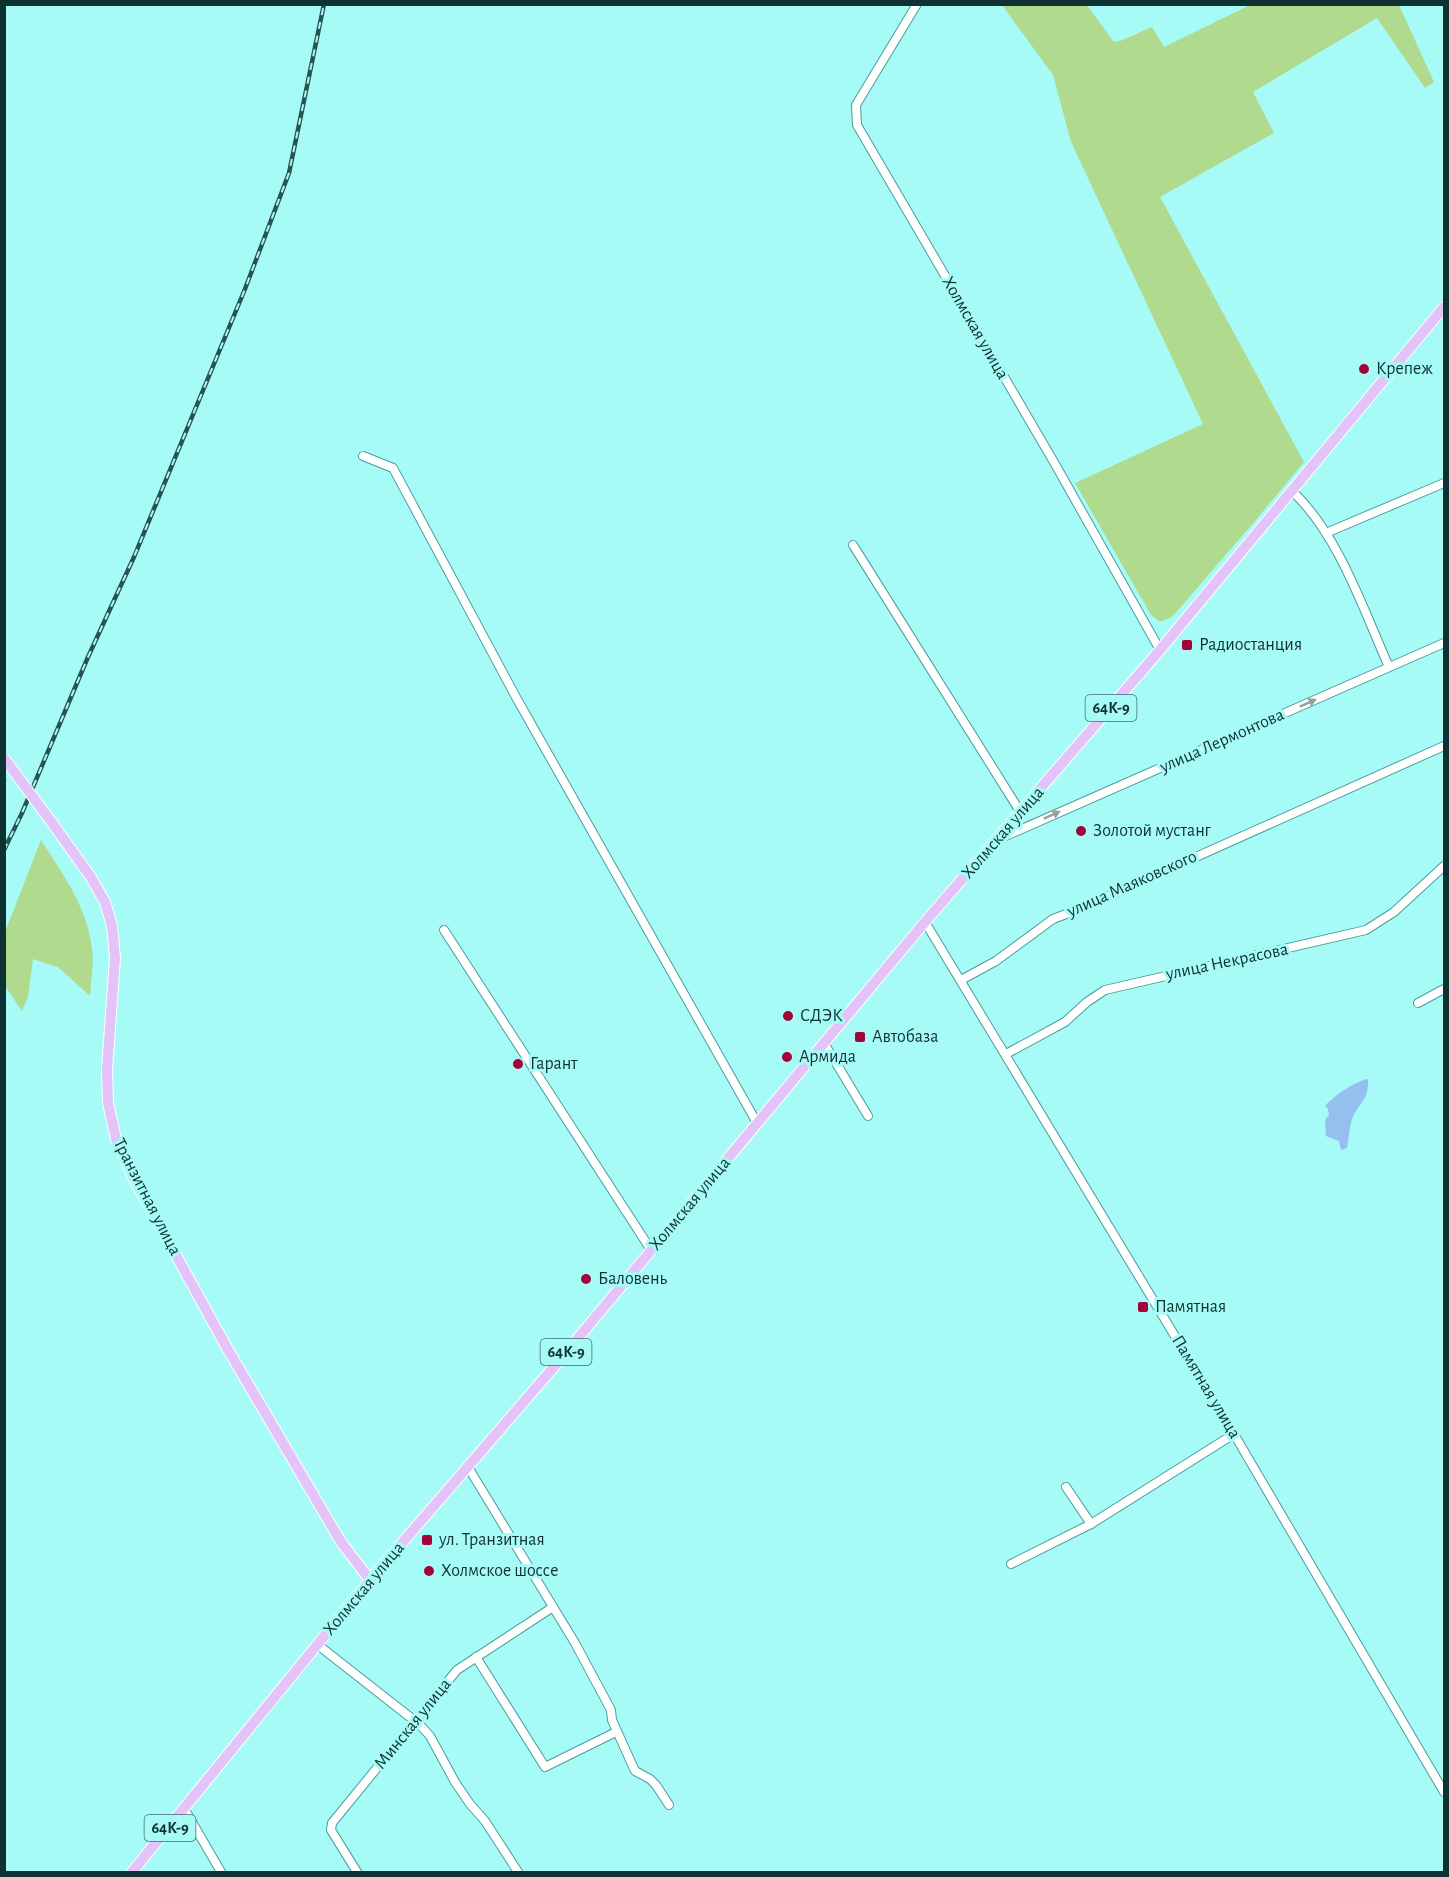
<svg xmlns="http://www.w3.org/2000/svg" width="1449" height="1877" font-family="'Alegreya Sans',sans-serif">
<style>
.green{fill:#b0da8e}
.water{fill:#95bfef}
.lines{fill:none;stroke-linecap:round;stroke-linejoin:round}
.stream{stroke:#95bfef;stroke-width:2}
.minor-casing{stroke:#499d9a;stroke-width:10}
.major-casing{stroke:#fff;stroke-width:12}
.minor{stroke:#fff;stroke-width:8}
.major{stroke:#e4c3f8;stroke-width:10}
.rail-casing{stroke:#275351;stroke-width:4.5}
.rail{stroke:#a7fbf7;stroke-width:2;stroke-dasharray:7;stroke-linecap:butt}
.major-bridge-casing{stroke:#fff;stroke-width:12;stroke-linecap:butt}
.major-bridge{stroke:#e4c3f8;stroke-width:10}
.oneway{fill:#93a3a2}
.poi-dot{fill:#a2033b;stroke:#a7fbf7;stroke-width:2}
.labels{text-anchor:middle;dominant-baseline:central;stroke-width:6;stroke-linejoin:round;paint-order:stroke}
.shield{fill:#a7fbf7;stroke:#3c6e6c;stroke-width:1.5}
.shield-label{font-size:16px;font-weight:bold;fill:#0e3231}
.street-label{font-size:18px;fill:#0e3231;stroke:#a7fbf7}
.poi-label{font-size:18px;fill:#0e3231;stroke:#a7fbf7;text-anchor:start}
</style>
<rect width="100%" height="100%" fill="#a7fbf7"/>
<!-- green -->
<g class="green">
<path d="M1002 5H1087L1114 42 1120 41 1152 27 1164 47 1250 5H1399L1434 82 1425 88 1377 18 1253 92 1274 133 1160 197 1304 462 1255 521 1172 617 1160 622 1151 615 1075 483 1203 424 1071 142 1053 75Z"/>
<path d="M41 840C62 873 88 908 92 949 94 964 91 981 90 996L58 967 33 959 28 997 22 1011 5 986V932Z"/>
</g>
<!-- water -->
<path class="water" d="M1368 1079C1369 1101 1359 1102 1352 1119 1349 1128 1349 1139 1347 1148L1341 1150 1339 1141 1326 1136 1325 1120 1329 1115 1328 1109 1325 1106C1334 1096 1355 1081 1368 1079Z"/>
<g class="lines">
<!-- stream -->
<path class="stream" d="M4 783 6 780"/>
<defs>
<g id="minor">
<path d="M917 4 856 105 857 125 1055 464 1160 650"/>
<path d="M363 456 393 468 517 699 757 1123"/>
<path d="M1292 491C1339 535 1363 609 1389 667"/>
<path d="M1326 533 1444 483"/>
<path d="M853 545 1021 813"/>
<path d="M999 839 1444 643"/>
<path d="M925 922 1234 1434 1444 1792"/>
<path d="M444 930 651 1250"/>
<path d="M961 980 996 961 1053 919 1082 908 1444 746"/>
<path d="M1418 1003 1444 989"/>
<path d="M824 1043 868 1116"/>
<path d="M1006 1054 1065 1022 1087 1002 1105 990 1366 930 1394 912 1444 866"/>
<path d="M468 1467 575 1643 611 1710 612 1720 635 1771 650 1779 656 1785 669 1805"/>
<path d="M1066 1487 1091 1524"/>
<path d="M1011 1564 1091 1524 1234 1434"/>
<path d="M318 1645 420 1725 430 1736 455 1782 470 1804 485 1821 518 1872"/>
<path d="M476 1657 545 1767 616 1732"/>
<path d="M185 1810 221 1872"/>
<path d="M357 1872 331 1830 332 1823 457 1670 553 1607"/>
</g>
<g id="major">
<path d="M50 820 90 876 105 902 112 926 115 958 107 1069 108 1103 116 1139 133 1177 227 1348 341 1542 370 1580"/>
<path d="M132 1872 370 1580 553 1368 925 922 1160 650 1444 307"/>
</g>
</defs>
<!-- minor casing -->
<use href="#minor" class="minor-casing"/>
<!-- major casing -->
<use href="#major" class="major-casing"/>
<!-- minor -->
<use href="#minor" class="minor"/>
<!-- major -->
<use href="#major" class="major"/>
<defs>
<path id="rail" d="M4 850 22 813 88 657 134 557 245 289 289 173 324 4"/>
</defs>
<!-- rail casing -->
<use href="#rail" class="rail-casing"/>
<!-- rail -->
<use href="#rail" class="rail"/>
<defs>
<path id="major-bridge" d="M4 758 50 820"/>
</defs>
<!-- major-bridge casing -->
<use href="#major-bridge" class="major-bridge-casing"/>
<!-- major-bridge -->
<use href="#major-bridge" class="major-bridge"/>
</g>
<!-- one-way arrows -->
<defs><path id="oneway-solid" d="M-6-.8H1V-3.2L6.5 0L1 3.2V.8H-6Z" transform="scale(1.5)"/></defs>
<g class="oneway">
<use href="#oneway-solid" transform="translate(1308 703) rotate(-24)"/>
<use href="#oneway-solid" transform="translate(1052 815) rotate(-24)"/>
</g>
<!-- markers -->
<g class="poi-dot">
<circle cx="1364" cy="369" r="6"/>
<rect x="1181" y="639" width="12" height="12" rx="3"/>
<circle cx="1081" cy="831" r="6"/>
<circle cx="788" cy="1016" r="6"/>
<rect x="854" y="1031" width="12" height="12" rx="3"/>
<circle cx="787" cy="1057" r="6"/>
<circle cx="518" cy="1064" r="6"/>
<circle cx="586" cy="1279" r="6"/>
<rect x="1137" y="1301" width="12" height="12" rx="3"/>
<rect x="421" y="1534" width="12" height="12" rx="3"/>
<circle cx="429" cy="1571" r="6"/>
</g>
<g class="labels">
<!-- shield labels -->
<g class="shield">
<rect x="1085.5" y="695" width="51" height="26" rx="4.5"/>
<rect x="540.5" y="1339" width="51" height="26" rx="4.5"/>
<rect x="144.5" y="1815" width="51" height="26" rx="4.5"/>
</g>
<g class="shield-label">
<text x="1111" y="708">64К-9</text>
<text x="566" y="1352">64К-9</text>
<text x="170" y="1828">64К-9</text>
</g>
<!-- street labels -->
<g class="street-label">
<text transform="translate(975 328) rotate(60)">Холмская улица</text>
<text transform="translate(1222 741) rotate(-24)">улица Лермонтова</text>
<text transform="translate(1003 833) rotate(-49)">Холмская улица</text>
<text transform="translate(1132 884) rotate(-24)">улица Маяковского</text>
<text transform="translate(1227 962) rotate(-12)">улица Некрасова</text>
<text transform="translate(147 1197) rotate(63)">Транзитная улица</text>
<text transform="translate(690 1204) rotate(-50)">Холмская улица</text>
<text transform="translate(1206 1387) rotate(59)">Памятная улица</text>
<text transform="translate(364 1589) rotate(-50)">Холмская улица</text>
<text transform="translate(413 1724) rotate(-51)">Минская улица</text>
</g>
<!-- poi labels -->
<g class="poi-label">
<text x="1376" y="369">Крепеж</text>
<text x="1199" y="645">Радиостанция</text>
<text x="1093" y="831">Золотой мустанг</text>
<text x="800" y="1016">СДЭК</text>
<text x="872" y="1037">Автобаза</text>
<text x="799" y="1057">Армида</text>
<text x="530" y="1064">Гарант</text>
<text x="598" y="1279">Баловень</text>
<text x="1155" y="1307">Памятная</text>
<text x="439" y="1540">ул. Транзитная</text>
<text x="441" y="1571">Холмское шоссе</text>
</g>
</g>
<!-- border -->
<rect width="1449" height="1877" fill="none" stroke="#0e3231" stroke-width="12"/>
</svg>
